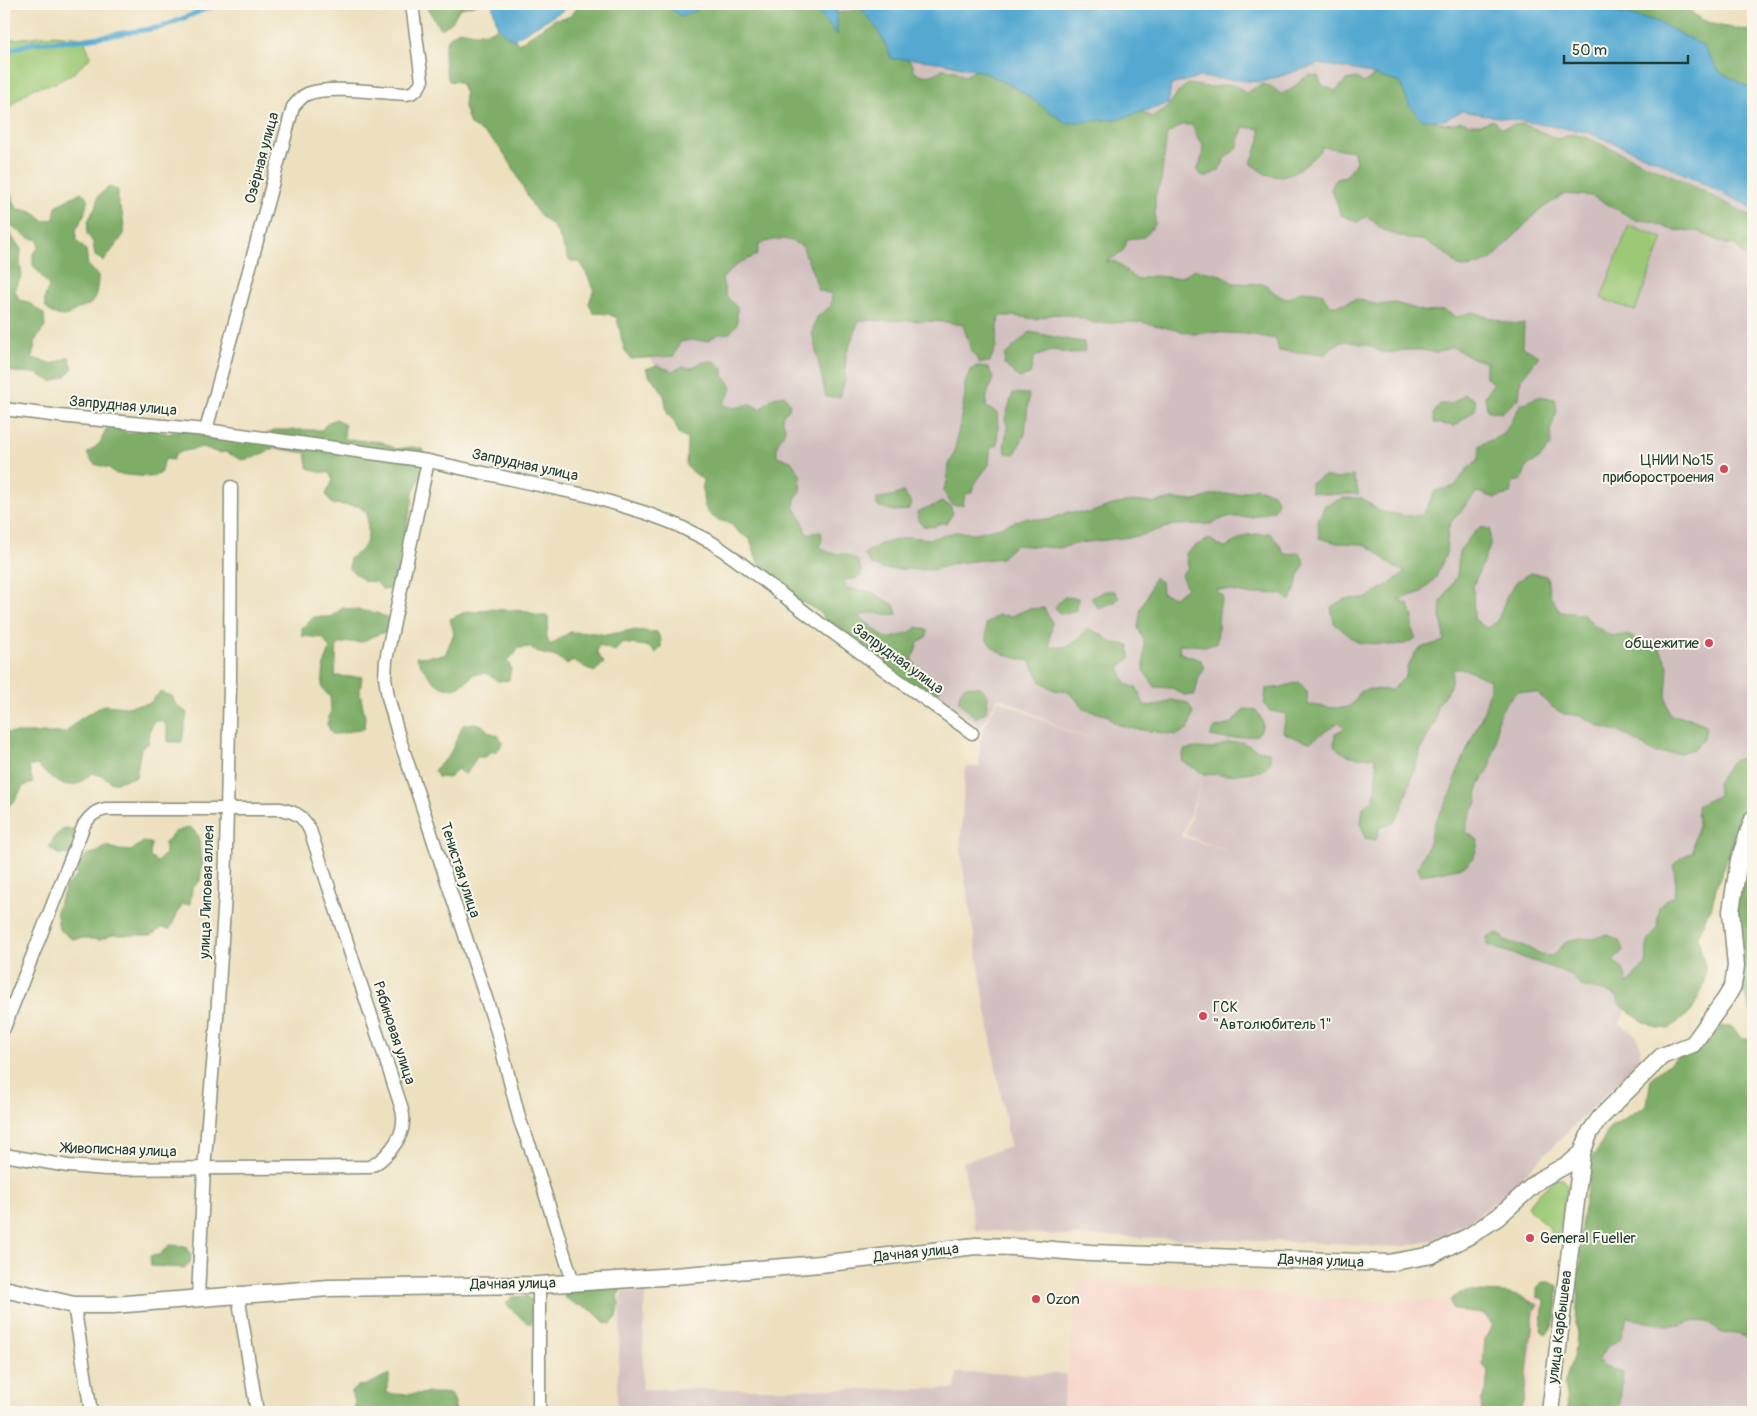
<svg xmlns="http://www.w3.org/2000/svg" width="1757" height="1416" font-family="Pangolin,sans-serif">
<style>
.built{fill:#f6d1c6}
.industrial{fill:#d1bfbf;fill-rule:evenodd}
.green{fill:#9dc976;stroke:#5e8355}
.forest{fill:#7ead67;stroke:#4e754e}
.water{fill:#55a9d1;stroke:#3a7382}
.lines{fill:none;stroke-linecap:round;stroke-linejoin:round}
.stream{stroke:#55a9d1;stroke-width:5}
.minor-casing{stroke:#868e7a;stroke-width:15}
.tertiary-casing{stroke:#868e7a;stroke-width:19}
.minor{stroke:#fff;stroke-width:12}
.tertiary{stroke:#fff;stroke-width:16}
.poi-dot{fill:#d1495b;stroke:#fbf7ec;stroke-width:2}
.labels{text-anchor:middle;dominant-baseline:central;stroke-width:4;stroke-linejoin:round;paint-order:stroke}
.street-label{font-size:15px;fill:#1f3d34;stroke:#fbf7ec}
.poi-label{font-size:15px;fill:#1f3d34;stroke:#fbf7ec;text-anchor:start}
</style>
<rect width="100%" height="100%" fill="#fbf7ec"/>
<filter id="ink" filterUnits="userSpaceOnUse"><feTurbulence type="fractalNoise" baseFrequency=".02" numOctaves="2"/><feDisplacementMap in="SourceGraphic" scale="10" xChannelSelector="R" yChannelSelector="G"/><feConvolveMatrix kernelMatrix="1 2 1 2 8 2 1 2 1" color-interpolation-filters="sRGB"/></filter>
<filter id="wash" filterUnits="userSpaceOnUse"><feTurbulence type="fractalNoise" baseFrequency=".0096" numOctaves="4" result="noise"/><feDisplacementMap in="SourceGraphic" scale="20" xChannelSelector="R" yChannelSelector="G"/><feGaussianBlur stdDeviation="1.12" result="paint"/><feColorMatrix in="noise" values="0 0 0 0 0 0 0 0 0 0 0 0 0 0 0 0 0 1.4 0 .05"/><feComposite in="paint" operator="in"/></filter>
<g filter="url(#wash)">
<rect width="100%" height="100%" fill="#ede0bf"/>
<!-- built -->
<path class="built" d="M1078 1279 1373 1301 1542 1297 1526 1412H1063Z"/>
<!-- industrial -->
<g class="industrial">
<path d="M586 4 837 34V10L843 4H856L867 14 892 59H914L945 63 986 73 1118 119 1168 104 1171 85 1199 77 1261 82 1319 64 1361 71 1400 83 1444 120 1461 111 1587 132 1658 161 1753 208V765L1630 1000 1620 1024 1636 1035 1641 1047 1638 1062 1501 1198 1471 1220 1430 1241 1406 1246 1378 1247 1329 1243 1057 1235 975 1230 963 1162 1010 1146 986 1011 960 848 965 767H979L980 742 988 718 999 700 1069 732 1096 740 1069 731 999 697 980 727 822 604 653 362 469 83ZM1204 776 1185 835 1236 855 1182 836Z"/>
<path d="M1604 1155 1753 1167V1412H1567Z"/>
<path d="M622 1291 645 1292 642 1389H955L957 1373 1067 1374 1062 1412H616Z"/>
</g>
<!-- green -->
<g class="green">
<path d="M52 35 83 38 91 57 75 72 56 83 34 88 17 100 4 115V40Z"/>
<path d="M1629 225 1663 238 1635 311 1601 298Z"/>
<path d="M1555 1179H1563L1568 1186 1557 1239 1551 1234 1549 1227 1529 1210 1528 1207 1531 1201Z"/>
</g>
<!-- forest -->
<g class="forest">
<path d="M424 4H477L459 9 452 22 441 29Z"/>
<path d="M586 4H816L833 14 867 8 913 65 914 72C926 77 932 77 942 69L954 70 964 76 979 69 1134 108 1152 117 1165 110 1178 92 1188 84C1195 85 1204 87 1212 87 1227 86 1232 80 1245 93L1263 84 1272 87 1281 94 1290 90 1308 75 1318 76 1322 85 1336 91 1346 80 1357 78 1363 83 1377 74 1408 83C1421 107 1429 132 1462 121 1474 126 1481 125 1493 120L1503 128 1513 125 1523 124 1558 139 1572 134 1585 137 1679 179 1753 217V262L1748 260 1735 245 1726 244 1697 231 1672 230 1650 221 1636 220 1592 196 1564 194 1537 212 1491 260 1468 268 1458 266 1451 258 1436 247 1422 240 1408 239 1383 230 1367 216 1357 222 1340 214 1336 200 1331 190 1334 181 1347 175 1356 162 1354 151 1322 147C1319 154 1312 158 1306 164 1287 179 1269 182 1251 163L1260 140V129L1243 127 1237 149 1227 156 1219 170 1205 178 1197 171 1202 157 1203 144 1198 139 1192 125H1183L1167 134 1161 181 1155 195V225L1144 237 1127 239C1125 254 1117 255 1106 262L1115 261 1137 280C1142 279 1148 276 1153 276 1173 276 1175 283 1194 269L1221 275 1233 283 1265 284 1276 294 1286 299 1302 291 1322 293 1329 305H1339L1356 299 1378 305 1395 303 1427 312 1444 310 1457 317 1472 312 1507 323 1524 324 1523 347 1539 356 1521 379 1519 398 1501 413 1487 410 1485 396 1493 384 1486 377V362L1474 359 1452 347 1436 353 1422 350H1404L1395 353 1381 352 1368 345 1345 341 1333 346 1326 354 1279 351 1276 339 1247 334 1208 332 1194 334 1141 322 1094 323 1075 316 1054 314 1036 319 1014 316H999L996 346 990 362 980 363 972 352 963 325C929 318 894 322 859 320L846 355 845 380 840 397H826L812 332 817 317 831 306 832 294 818 290C815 274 807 262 803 247 785 236 779 238 759 244L757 255 737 264 722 279 726 296 737 307V324L730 333 718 334 707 341 690 340 680 342 674 356 631 359 624 349 617 318 608 314 593 313 589 303 594 289 581 263 569 260C565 252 559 234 555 229 548 221 539 217 533 206 513 172 509 145 470 125L464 107 465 94 460 82 449 81C445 69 440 48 450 37 452 35 457 32 460 30 478 34 485 35 501 26L507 27 518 44 555 19 569 17 578 7Z"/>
<path d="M1554 4H1687C1695 26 1731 27 1750 31L1753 34V90L1741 89Z"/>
<path d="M109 187 118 190V204L122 212 124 226V234L104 261 95 256 93 242 87 234 88 221 96 206 98 196Z"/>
<path d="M81 192 88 198 84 215 76 230V240L86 250 88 266 98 275C98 282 97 293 94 299 91 306 84 307 78 309 74 310 71 314 68 315 60 318 47 313 45 305 43 298 47 292 49 286L33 265V253L39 248 38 240 29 238 9 224 10 213 4 210V193L12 195 17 209C29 210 36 212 43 221L54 219 56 206Z"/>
<path d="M4 226 21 249 20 265 22 274 15 290 19 300 28 302 44 314 45 327 36 339 32 358 53 364 69 357 73 368 66 376 53 382 35 373 14 372 4 369Z"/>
<path d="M1030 332 1070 340 1084 342 1085 351 1071 354 1054 350 1034 357 1030 375 1019 378 1004 364 1005 355Z"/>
<path d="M714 361 723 368V376L729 382 732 389 722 405 735 408 750 404 760 409 774 397 784 395 790 404 788 411 783 414 782 420C789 430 782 434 778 443 776 447 777 452 777 456L791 461 801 476 800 492 795 499 794 507 803 522 806 534 821 532 822 538 820 547 830 553 845 554 857 560 861 569V576L854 579 843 580 847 589 870 591 894 605 897 614C883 617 874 608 859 617 869 623 877 632 887 639 902 634 905 637 917 627L927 630V636L918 643 912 660 924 676 936 683 940 690 934 698 928 696 868 655 858 642 849 639 825 620 820 612 783 592 777 578 766 573 758 563 750 539 738 532 730 523C703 518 702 505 703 480L686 466 687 439 678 434 675 422 668 415 664 396 658 385 650 377 646 369 657 365 672 371 682 367 692 368 702 362Z"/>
<path d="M977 366 989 368 993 378 987 395 986 407 997 413 998 426 997 446H991L989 465 975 483 973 491 965 495 963 505H952L943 491 947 482 949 465 954 454 965 396V384L970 370Z"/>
<path d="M1013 393 1029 394 1025 434 1015 454 1006 453 1004 444 1008 428 1005 419Z"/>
<path d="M1465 394 1475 400V410L1455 426 1434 423V413L1440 404H1451Z"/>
<path d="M1540 396 1555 399 1557 411 1550 432 1551 445 1539 459 1527 466 1522 480 1513 482 1511 494 1495 498 1477 492 1452 521 1448 528 1446 554 1436 577 1422 592 1398 600 1409 605 1413 617 1412 630 1416 638 1405 644 1389 645 1357 642 1334 623 1331 607 1345 599 1366 598 1390 584 1405 572 1392 566 1376 551 1363 544 1337 543 1319 538 1318 520 1325 505 1344 498H1362L1379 511 1406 516 1423 515 1435 491 1455 486 1467 469 1479 459 1480 445 1504 434 1521 404Z"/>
<path d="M336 419 345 425 344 439 382 442 396 449 412 447 423 449 427 460 413 493 412 503 394 581 389 590 382 589 377 582 365 581 349 569 350 558C372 545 368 536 367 513L358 506 332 504 326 494 333 480 329 473 318 472 308 468 306 453 275 448 253 458 242 460 226 452 218 453 203 447 176 453 173 460 165 459 160 474 150 477 116 474 109 468 94 464 87 454 100 443 106 429 115 427 129 434 144 428 169 434 180 429 256 438 277 430H322L327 423Z"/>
<path d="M1324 476 1337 479 1353 476 1359 494H1322L1311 492V483Z"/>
<path d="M1257 488 1273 493 1278 502 1274 510 1253 517H1227L1210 524 1174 525 1139 536 1080 543 1060 548 1015 545 1001 558 956 563 932 570 882 569 871 564 864 554 881 544 908 537 930 539 955 532 975 533 1001 527 1025 518 1049 520 1068 512 1089 513 1112 505 1132 501 1152 503 1172 499 1196 501 1214 494H1236Z"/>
<path d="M903 492 912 504 908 510 894 511 877 506V499C887 496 893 497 903 492Z"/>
<path d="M942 502 950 506 953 513 947 523H940L934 527 923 526 918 521 917 512C926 507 933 507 942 502Z"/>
<path d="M1480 527 1490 529V546L1473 586 1474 619 1486 628 1497 622 1507 596 1517 581 1530 573 1547 576 1550 595 1560 612 1583 614 1595 626 1611 636 1626 635 1659 647 1668 666 1666 698 1670 715 1689 718 1706 725 1704 738 1695 749 1679 753H1655L1621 732 1601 727 1582 716 1564 714 1552 707 1537 693 1518 691 1505 704 1498 717 1496 742 1490 767 1478 787 1477 802 1467 822 1466 832 1478 840C1477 849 1475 859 1467 864 1461 869 1429 874 1421 875L1418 867 1427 848 1435 822 1453 790 1454 780 1484 711 1490 689V680L1464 669H1453L1450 687 1437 706 1435 722 1421 749 1402 807 1394 823 1380 826 1376 840 1365 838 1361 824 1363 807 1374 799 1377 766 1374 757C1354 757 1349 759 1334 746L1335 733 1345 728 1339 722 1310 742 1295 738 1283 732 1286 714 1270 711 1264 704 1266 689 1282 687 1299 682 1307 692 1308 705C1320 705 1342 712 1351 705 1355 702 1358 695 1361 691L1370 689 1392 690 1406 676 1407 668 1415 653 1423 647 1444 641 1443 627 1440 618 1441 602 1457 576 1459 552 1468 539Z"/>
<path d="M1270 533 1279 544 1284 554 1300 553 1305 564C1295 576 1299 589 1289 601L1281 594 1262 593 1253 595 1231 591 1216 589 1223 597C1216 612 1220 628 1216 644L1204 646 1179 644 1180 653 1201 660 1204 669 1199 676 1195 695H1184L1172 688 1155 687 1144 671V641L1138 628 1141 608 1149 592 1154 577 1161 582 1162 593 1174 597 1187 588 1181 575 1188 567 1186 553 1197 545 1209 539 1224 548 1247 535Z"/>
<path d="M1105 591H1115L1119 598 1115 602 1098 608 1091 598Z"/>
<path d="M1064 597 1078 598 1077 610 1061 614 1055 607Z"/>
<path d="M343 608 377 613 388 618V631L373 636 362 642H349L337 645 335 676C344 676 352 678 362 676L360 692 365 718 364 729C351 729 345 735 332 734L327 724 331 710 330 697 322 688 324 665 330 649 323 638 302 636V628L314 617H330Z"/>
<path d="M1044 608 1052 623 1049 647C1070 648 1075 645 1087 628L1102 635 1112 643 1129 645 1130 658 1119 667 1126 684 1137 688 1144 705 1158 706 1171 700 1188 703 1193 713 1188 729 1177 735 1129 728 1114 723 1109 716 1083 709 1076 699 1068 692 1054 690 1041 682 1030 661C1016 658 995 655 987 640 986 636 986 629 986 624L998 615 1012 616 1028 609Z"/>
<path d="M488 609 526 611 537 616H548C550 629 543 632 550 645L570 632 596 633 606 635 632 630 657 632 661 640V647L656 653 647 646 622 643 615 651 598 645 597 653 604 663 594 672 574 661 566 664C553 651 545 659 529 647L519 648 514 655 507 660 511 668 509 680 498 681 486 673 474 674C446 703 433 684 416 657L445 655 454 633 450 619 467 611 476 612Z"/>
<path d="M966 686 981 687 988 696 986 712 976 718 958 701 961 690Z"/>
<path d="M160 692 172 696 176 705 187 713 182 742H167L168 734 164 721H154L150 731 149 743 141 748 136 777 112 783 103 776 92 773C88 776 83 781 79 783 62 790 48 776 37 765L29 767 33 783 23 786 15 801 4 808V733H65L80 719 104 705 126 707 150 703Z"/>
<path d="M1244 709 1256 710C1263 721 1266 724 1257 735L1227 739 1210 736 1215 728 1231 724Z"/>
<path d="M475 723 482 725 489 732 499 736 502 742C500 750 497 752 489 752L486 757H477L467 773 464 774 457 769 449 778 438 777 434 770 449 756 463 725Z"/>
<path d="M1242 742 1257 750 1269 752 1271 762 1261 771 1228 775 1204 774 1182 761 1184 750 1196 748 1213 749 1227 743Z"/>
<path d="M1748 756H1753V790L1747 798 1746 813 1734 835 1729 856 1717 884 1711 909 1706 916 1698 937 1701 952 1705 965V983L1692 1011 1669 1029 1658 1028 1644 1022 1620 1005 1617 996 1607 992 1581 986 1570 974 1487 945V937L1498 933 1506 941 1527 947 1541 955 1552 956 1567 941 1581 938 1594 939 1607 934 1619 941 1623 950 1613 962C1624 966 1626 972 1626 984L1630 982 1636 973 1646 965 1647 947 1649 940 1657 929 1659 908 1665 900 1675 896 1676 883 1673 865 1682 857 1693 852 1694 840 1698 825 1697 806 1718 795 1717 783 1732 761Z"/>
<path d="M190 827C205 839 195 845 203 859L200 881 192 888 190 904H182L170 929 162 928 151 935H112L100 940 85 938 72 939 59 929 56 910 67 885 77 875 78 863 88 854 98 852 107 846 119 850 131 851 143 842 151 843 150 857 157 862 165 854V843L175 832Z"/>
<path d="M65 828 75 829 69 855 58 854 49 848 55 836Z"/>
<path d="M1753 853V1020L1747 998 1739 987 1734 921 1740 867Z"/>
<path d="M1717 1026 1732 1027 1742 1039H1753V1340L1737 1334 1722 1333 1707 1322 1690 1321 1681 1325H1666L1651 1323 1627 1317 1620 1339 1607 1347 1598 1360 1604 1367 1623 1372 1619 1412H1566L1568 1408 1564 1385 1576 1346 1577 1335 1576 1323 1578 1290 1576 1277 1582 1260 1578 1245 1589 1177 1588 1161 1598 1150 1610 1127 1647 1105 1651 1078C1674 1061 1691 1042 1717 1026Z"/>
<path d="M170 1245 185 1246 191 1255 190 1263 184 1268 151 1266 150 1256 159 1255Z"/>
<path d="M1542 1282H1550L1558 1286C1557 1303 1559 1323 1546 1334L1541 1331 1544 1299 1537 1297V1289Z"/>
<path d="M649 1283V1288L621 1289 617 1297 620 1302 617 1317 611 1324 604 1322 593 1311 584 1306 577 1305 564 1297 566 1290Z"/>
<path d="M1471 1291C1482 1293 1492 1292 1503 1293 1516 1294 1527 1300 1538 1305L1534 1311 1524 1400 1519 1412H1482L1481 1401 1486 1391 1488 1371 1483 1365 1485 1339 1492 1324 1483 1313 1453 1310 1451 1300 1460 1293Z"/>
<path d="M527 1296 532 1301V1323H527L506 1304 512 1297Z"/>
<path d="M390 1374 386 1393C408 1397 430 1391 451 1394L455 1402 454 1412H354L355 1401 351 1392 358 1386C372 1386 377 1378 390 1374Z"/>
</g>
<!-- water -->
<g class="water">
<path d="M492 4H574L512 40 498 28Z"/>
<path d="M665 4H704L696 11 680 16Z"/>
<path d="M811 4H843L837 10V35Z"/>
<path d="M856 4H1596L1625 15 1654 20 1702 45 1719 71 1753 90V208L1658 161 1587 132 1462 111 1444 120H1423L1410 107 1400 83 1361 71 1319 64 1261 82 1200 77 1171 85 1168 104 1118 119 1066 123 1019 90 986 73 945 63 914 59H892C883 38 873 20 856 4Z"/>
</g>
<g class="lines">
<!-- stream -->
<g class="stream">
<path d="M305 4 341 9 378 4"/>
<path d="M4 52 32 43 80 40 162 27 218 4"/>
</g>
</g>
</g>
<g filter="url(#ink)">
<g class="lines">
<defs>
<g id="minor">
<path d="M4 409 59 416 206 430 428 461 590 496 646 513 675 524 711 542 734 558 818 622 972 733"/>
<path d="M206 430 293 107C297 102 301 97 307 94 329 85 381 93 406 94 415 93 418 89 422 81L412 4"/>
<path d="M428 461 386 660 385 677 388 697 399 737 497 1031 520 1121 532 1152 573 1282"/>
<path d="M4 1028 84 825C90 816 95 811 106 809H281C297 813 302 815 310 830L400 1103C402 1109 404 1115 403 1122 403 1139 384 1161 369 1167L106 1169 68 1166 4 1155"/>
<path d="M238 1295 257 1412"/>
<path d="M198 1297 204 1169 217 1017 225 894 230 684 231 487"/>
<path d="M74 1305 91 1412"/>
<path d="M539 1412V1285"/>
</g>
<g id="tertiary">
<path d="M4 1289 74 1305H113L329 1288 539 1285 662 1277 820 1264 976 1246 1014 1247 1091 1253 1388 1263 1432 1255 1471 1235 1498 1217 1539 1180 1570 1163 1582 1153 1590 1132 1600 1118 1662 1056 1693 1044 1726 998 1733 986 1736 966 1731 911 1739 860 1753 819"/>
<path d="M1550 1412 1582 1153"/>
</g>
</defs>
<!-- minor casing -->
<use href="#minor" class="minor-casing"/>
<!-- tertiary casing -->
<use href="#tertiary" class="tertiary-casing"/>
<!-- minor -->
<use href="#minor" class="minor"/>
<!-- tertiary -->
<use href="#tertiary" class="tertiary"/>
</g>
</g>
<!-- markers -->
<g class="poi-dot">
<circle cx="1724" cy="469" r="5"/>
<circle cx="1709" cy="643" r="5"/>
<circle cx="1203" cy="1016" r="5"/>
<circle cx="1530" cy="1238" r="5"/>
<circle cx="1036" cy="1299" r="5"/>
</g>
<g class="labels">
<!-- street labels -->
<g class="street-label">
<text transform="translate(262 158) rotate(-75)">Озёрная улица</text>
<text transform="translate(123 406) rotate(5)">Запрудная улица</text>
<text transform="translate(525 465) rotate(12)">Запрудная улица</text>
<text transform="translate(898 659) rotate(36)">Запрудная улица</text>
<text transform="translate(460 870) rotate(72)">Тенистая улица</text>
<text transform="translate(207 892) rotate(-88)">улица Липовая аллея</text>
<text transform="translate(394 1033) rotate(72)">Рябиновая улица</text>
<text transform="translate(119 1150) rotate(2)">Живописная улица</text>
<text transform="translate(916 1253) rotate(-6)">Дачная улица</text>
<text transform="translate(1321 1261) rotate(2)">Дачная улица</text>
<text transform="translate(513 1284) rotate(-1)">Дачная улица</text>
<text transform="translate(1560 1327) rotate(-83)">улица Карбышева</text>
</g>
<!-- poi labels -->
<g class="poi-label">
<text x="1714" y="460" text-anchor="end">ЦНИИ №15<tspan x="1714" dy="17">приборостроения</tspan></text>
<text x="1699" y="643" text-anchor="end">общежитие</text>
<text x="1213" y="1007">ГСК<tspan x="1213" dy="17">"Автолюбитель 1"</tspan></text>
<text x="1540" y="1238">General Fueller</text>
<text x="1046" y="1299">Ozon</text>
</g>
</g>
<!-- margin -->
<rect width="1757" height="1416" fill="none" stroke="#fbf7ec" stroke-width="20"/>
<!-- scale -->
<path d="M1564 55v8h124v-8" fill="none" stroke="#1f3d34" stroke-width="2.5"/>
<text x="1572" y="55" font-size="15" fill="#1f3d34" stroke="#fbf7ec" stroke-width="4" paint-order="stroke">50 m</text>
</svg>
